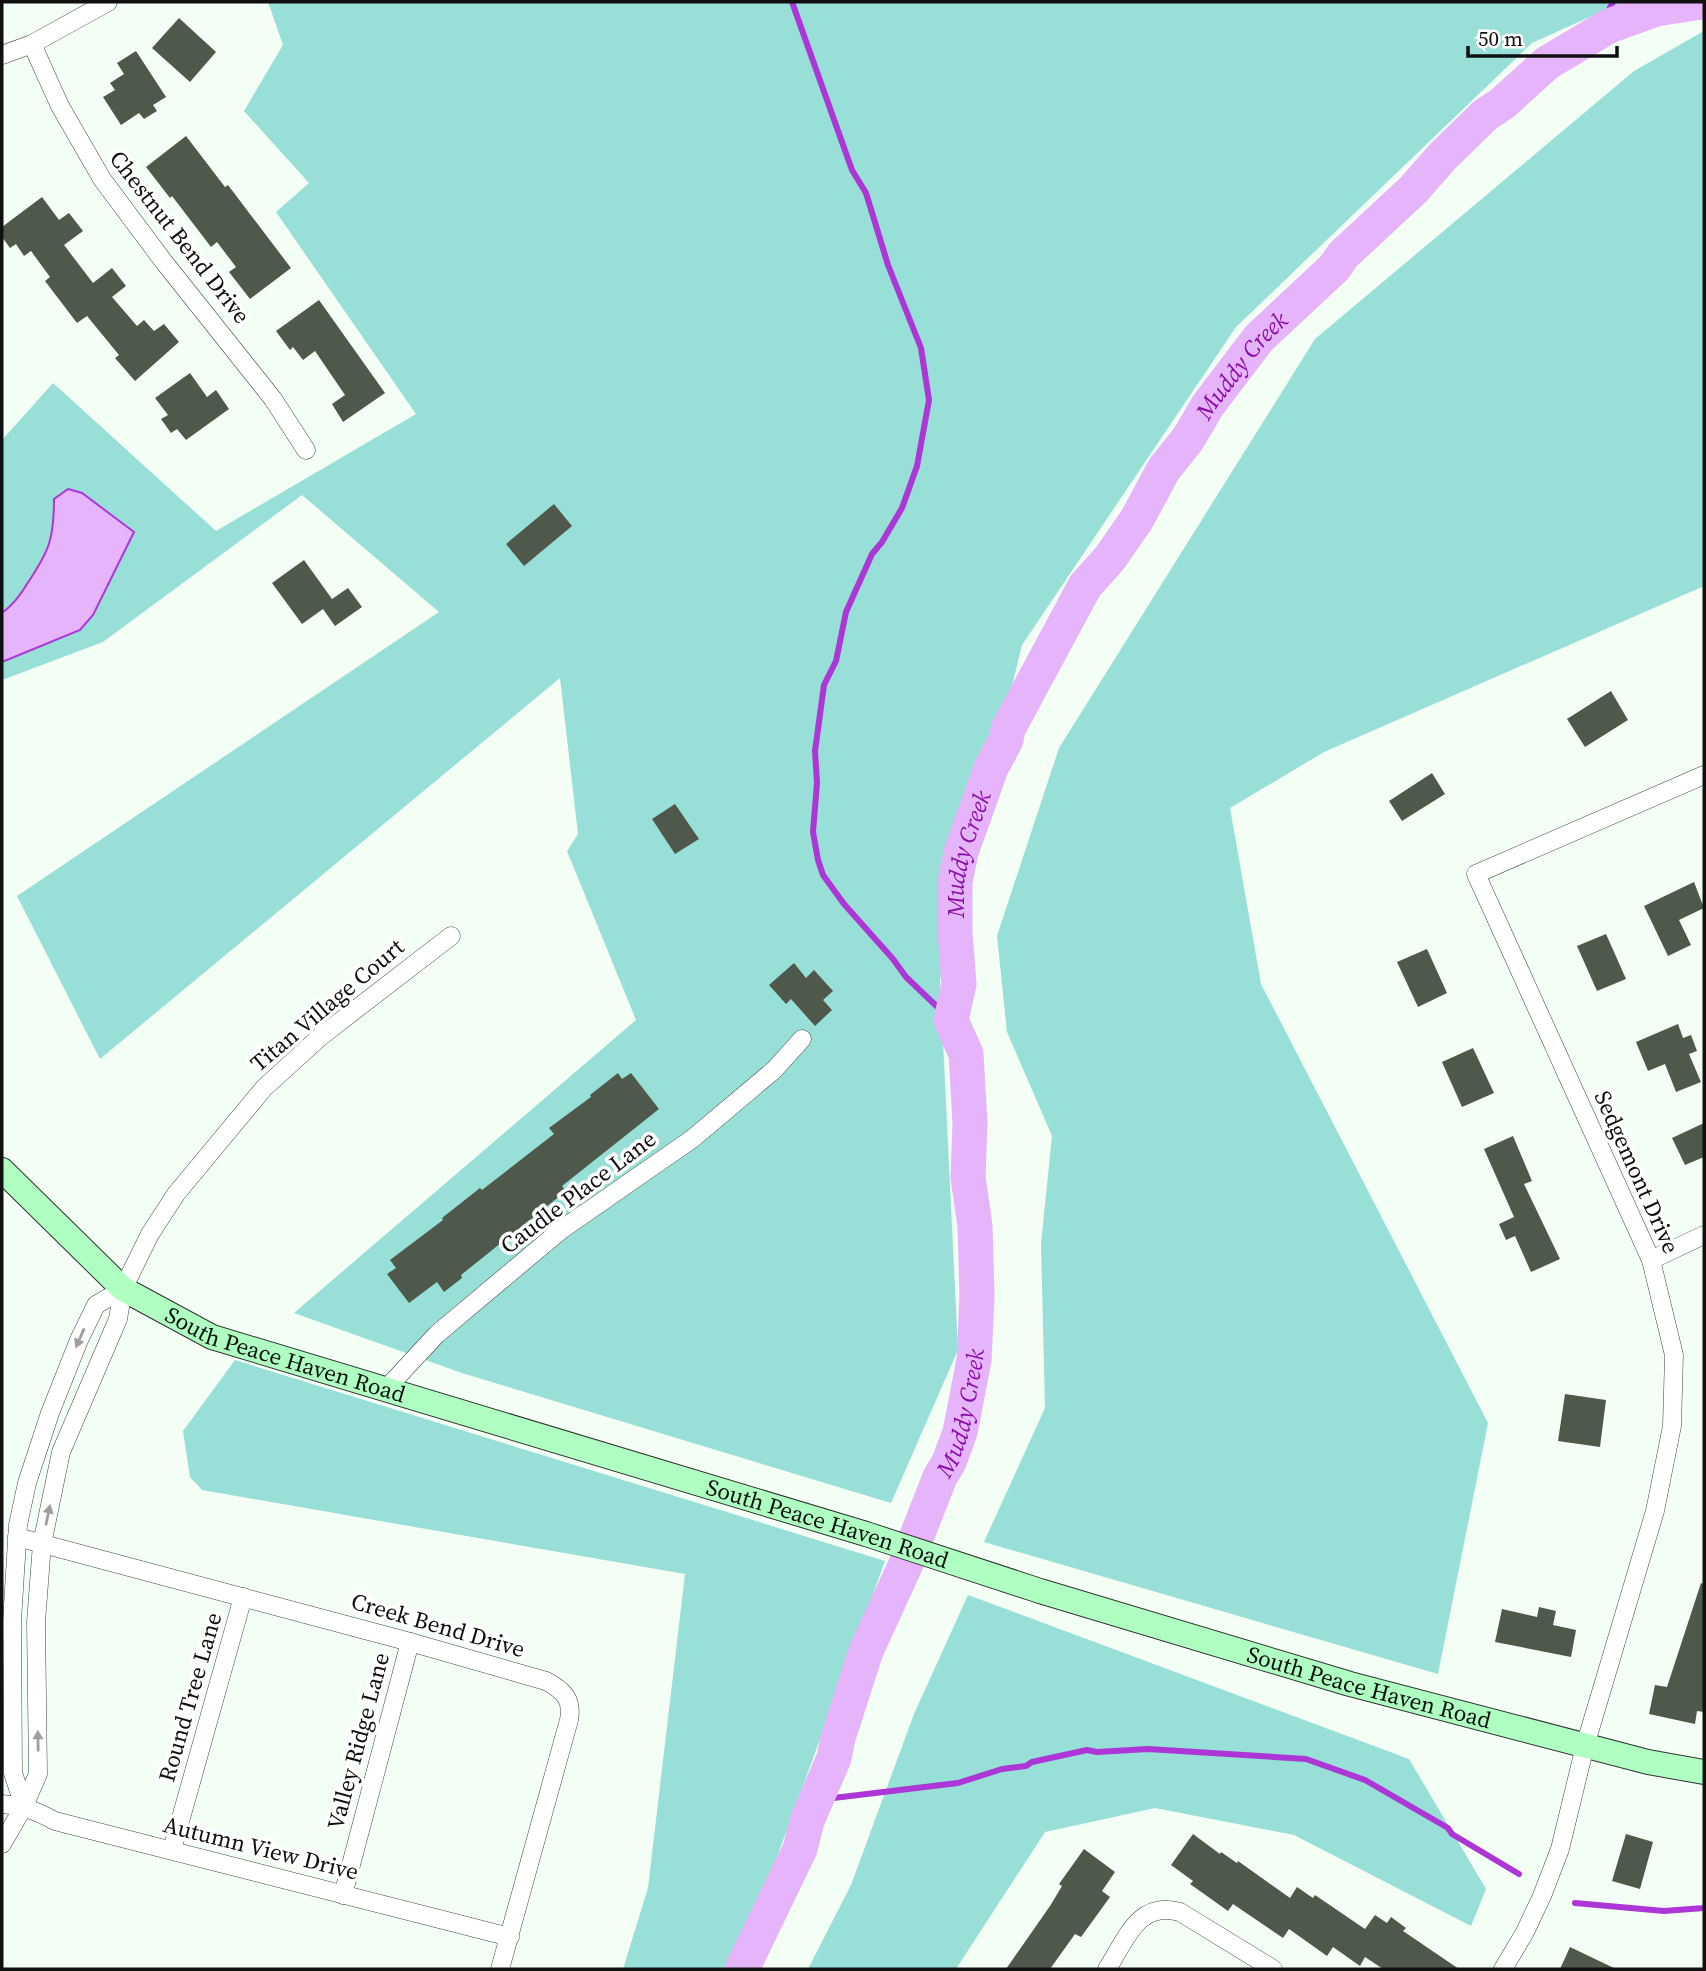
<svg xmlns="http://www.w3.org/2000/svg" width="1706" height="1971" font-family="'Source Serif 4',serif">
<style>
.forest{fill:#97dfd7}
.water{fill:#e6b4fa;stroke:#ad36d6;stroke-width:2}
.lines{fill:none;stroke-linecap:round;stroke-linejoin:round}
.stream{stroke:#ad36d6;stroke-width:6}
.river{stroke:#e6b4fa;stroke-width:35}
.building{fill:#4f594b}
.street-casing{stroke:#434343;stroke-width:19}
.secondary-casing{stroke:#323232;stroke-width:26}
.street{stroke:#fff;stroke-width:18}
.secondary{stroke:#aeffc1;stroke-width:24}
.oneway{fill:#9f9f9f}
.labels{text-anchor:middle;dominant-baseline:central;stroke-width:7;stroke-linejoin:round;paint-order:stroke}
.street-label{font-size:23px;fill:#101010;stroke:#fff}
.water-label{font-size:24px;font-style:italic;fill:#8a10ab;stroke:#fff}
</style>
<rect width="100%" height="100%" fill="#f3fff5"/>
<!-- forest -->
<g class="forest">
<path d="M268 2H1623L1532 43 1236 327 1022 645 940 980 958 1350 891 1503 462 1373 294 1313 636 1020 567 851 578 834 560 678 100 1059 17 896 439 612 302 495 103 642 2 680V440L53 383 216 531 416 414 276 212 309 183 244 111 283 45Z"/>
<path d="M1704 31V586L1324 752 1230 808 1261 984 1488 1423 1438 1674 984 1542 1045 1408 1041 1244 1052 1136 1007 1032 997 936 1059 748 1315 339 1634 71Z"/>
<path d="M235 1360 885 1561 762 1898 726 1969H623L648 1888 685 1574 202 1490 190 1477 183 1431Z"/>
<path d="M968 1595 1409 1759 1486 1889 1471 1926 1294 1835 1155 1808 1045 1832 956 1969H808L851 1885 914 1714Z"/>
</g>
<!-- water -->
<path class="water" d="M68 489 82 493 134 532 93 615 80 630 2 662V613C13 605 20 596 27 584 49 551 54 540 54 499Z"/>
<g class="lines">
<!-- stream -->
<g class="stream">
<path d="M792 2 852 170 866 193 888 265 921 348 929 400 917 466 902 508 882 542 872 554 846 612 836 661 824 685 815 751 817 783 813 832 818 860 823 875 844 904 893 959 906 977 951 1020"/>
<path d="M1597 33 1613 2"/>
<path d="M817 1800 958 1783 1002 1769 1026 1766 1032 1762 1087 1750 1097 1752 1148 1749 1306 1759 1365 1780 1448 1828 1452 1834 1519 1874"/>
<path d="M1575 1903 1664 1911 1704 1908"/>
</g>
<!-- river -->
<path class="river" id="s1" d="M742 1969 800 1849 807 1821 834 1758 838 1738 866 1651 905 1566 940 1477 949 1462 960 1432 974 1360 977 1296 975 1226 968 1177 970 1123 966 1054 951 1020 959 984 955 933V882L961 852 991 768 1006 740 1008 729 1085 586 1110 558 1137 519 1164 469 1188 439 1208 405 1259 338 1334 268 1343 255 1413 190 1443 156 1485 115 1503 103 1547 63 1609 26 1656 9 1702 2"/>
</g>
<!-- building -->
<g class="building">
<path d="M179 18 216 52 190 82 152 48Z"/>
<path d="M136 51 166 97 153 105 157 111 144 119 139 113 121 125 103 97 115 90 110 83 124 74 117 63Z"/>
<path d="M186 136 225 187 228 185 291 268 250 299 229 272 236 267 217 242 211 247 172 196 170 198 146 167Z"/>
<path d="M42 197 59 220 69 213 83 231 64 245 93 283 112 268 126 286 112 297 137 326 144 320 154 331 164 324 179 342 135 381 115 358 119 355 87 316 77 323 45 281 50 277 31 251 24 256 16 244 10 248 2 237V227Z"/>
<path d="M319 300 385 393 343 422 332 404 345 395 315 351 303 360 293 347 290 350 276 331Z"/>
<path d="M190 373 207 397 216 390 229 409 186 440 177 429 171 433 161 419 168 415 155 398Z"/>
<path d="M554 504 572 526 524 566 506 544Z"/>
<path d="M304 560 332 599 348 588 362 607 335 626 323 609 302 624 272 583Z"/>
<path d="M1611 691 1628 720 1585 747 1567 719Z"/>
<path d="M1432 773 1445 794 1402 821 1389 801Z"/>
<path d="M675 804 699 839 675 854 652 819Z"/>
<path d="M1694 882 1704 908 1679 920 1691 945 1668 956 1644 906Z"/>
<path d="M1606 934 1626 979 1597 991 1577 946Z"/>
<path d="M1427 949 1447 993 1418 1007 1397 962Z"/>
<path d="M794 963 806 978 814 970 833 991 823 1000 832 1010 815 1026 791 999 786 1004 769 985Z"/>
<path d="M1678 1024 1683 1038 1691 1035 1697 1051 1689 1054 1701 1082 1676 1092 1665 1064 1648 1071 1636 1042Z"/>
<path d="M1473 1048 1494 1093 1462 1107 1442 1062Z"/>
<path d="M618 1073 622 1079 631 1073 659 1109 562 1186 566 1191 461 1275 462 1278 444 1292 437 1282 409 1303 387 1274 396 1268 390 1260 443 1220 442 1218 480 1188 482 1190 554 1134 549 1128 591 1097 590 1095Z"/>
<path d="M1704 1123V1157L1685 1165 1672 1138Z"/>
<path d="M1513 1136 1532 1181 1524 1184 1560 1259 1531 1272 1515 1236 1506 1240 1499 1224 1514 1217 1484 1149Z"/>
<path d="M1565 1394 1606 1400 1600 1447 1558 1441Z"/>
<path d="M1701 1583 1704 1584V1712L1697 1711 1695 1724 1649 1714 1655 1685 1667 1687Z"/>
<path d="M1539 1607 1556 1611 1553 1625 1576 1630 1571 1657 1495 1642 1502 1609 1537 1617Z"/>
<path d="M1193 1834 1220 1854 1221 1852 1237 1863 1238 1861 1290 1898 1297 1887 1313 1898 1315 1895 1365 1929 1375 1915 1387 1923 1391 1917 1406 1928 1403 1931 1459 1969H1383L1365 1957 1360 1966 1333 1947 1327 1956 1289 1929 1283 1938 1233 1904 1228 1911 1190 1884 1193 1881 1171 1865Z"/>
<path d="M1626 1834 1653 1842 1640 1889 1612 1881Z"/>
<path d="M1084 1849 1115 1872 1102 1891 1110 1897 1081 1937 1075 1934 1050 1969H1006L1050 1906 1062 1886 1059 1884Z"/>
<path d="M1570 1947 1616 1969H1560Z"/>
</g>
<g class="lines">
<defs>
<g id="street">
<path d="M32 44 60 106 102 179 164 262 273 399 306 450"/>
<path d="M2 55 32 44 108 2"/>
<path d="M1651 1260 1704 1235"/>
<path d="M386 1389 437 1334 561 1230 692 1139 774 1070 802 1039"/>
<path d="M17 1537 410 1642 546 1681C563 1690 573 1699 569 1720L500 1969"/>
<path d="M2 1804C23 1806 37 1811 55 1821L510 1937"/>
<path d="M24 1806 13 1773 12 1621 18 1525 27 1483 50 1413 79 1340 96 1305 123 1289"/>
<path d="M2 1844 24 1806 38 1774 36 1622 42 1544 61 1452 118 1319 123 1289 150 1234 176 1194 264 1088 320 1037 451 936"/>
<path d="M172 1850 243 1597"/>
<path d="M343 1895 410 1642"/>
<path d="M1107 1969C1126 1940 1138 1900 1180 1912L1273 1969"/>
<path d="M1503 1969 1525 1932 1542 1896 1560 1849 1585 1746 1655 1511 1672 1426 1674 1355 1651 1260 1476 874 1704 775"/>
</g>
<g id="secondary">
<path id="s2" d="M2 1170 123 1289 212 1337 866 1534 1040 1591 1350 1684 1648 1762 1704 1772"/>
</g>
</defs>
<!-- street casing -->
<use href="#street" class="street-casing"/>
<!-- secondary casing -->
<use href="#secondary" class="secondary-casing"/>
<!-- street -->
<use href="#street" class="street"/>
<!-- secondary -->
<use href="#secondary" class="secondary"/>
</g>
<!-- one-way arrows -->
<defs><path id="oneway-solid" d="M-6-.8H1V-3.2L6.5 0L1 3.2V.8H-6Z" transform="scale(1.75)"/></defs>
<g class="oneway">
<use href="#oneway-solid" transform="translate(80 1338) rotate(114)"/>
<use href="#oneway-solid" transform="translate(48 1515) rotate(-78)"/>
<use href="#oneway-solid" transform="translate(38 1741) rotate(-91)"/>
</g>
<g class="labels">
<!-- street labels -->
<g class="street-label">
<text transform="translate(180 237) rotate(52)">Chestnut Bend Drive</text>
<text transform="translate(327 1005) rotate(-40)">Titan Village Court</text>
<text transform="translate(1637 1172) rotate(66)">Sedgemont Drive</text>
<text transform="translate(578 1192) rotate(-37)">Caudle Place Lane</text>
<text stroke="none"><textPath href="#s2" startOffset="346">South Peace Haven Road</textPath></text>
<text stroke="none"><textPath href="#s2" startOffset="914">South Peace Haven Road</textPath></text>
<text transform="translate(438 1625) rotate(16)">Creek Bend Drive</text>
<text stroke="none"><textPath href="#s2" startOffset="1480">South Peace Haven Road</textPath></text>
<text transform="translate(190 1697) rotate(-74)">Round Tree Lane</text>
<text transform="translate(358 1741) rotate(-75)">Valley Ridge Lane</text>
<text transform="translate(261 1848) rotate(14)">Autumn View Drive</text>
</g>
<!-- water labels -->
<g class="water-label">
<text stroke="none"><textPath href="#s1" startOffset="1734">Muddy Creek</textPath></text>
<text stroke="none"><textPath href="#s1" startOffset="1167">Muddy Creek</textPath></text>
<text stroke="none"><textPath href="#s1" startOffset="600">Muddy Creek</textPath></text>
</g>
</g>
<!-- border -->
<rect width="1706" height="1971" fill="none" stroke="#101010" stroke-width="7"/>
<!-- scale -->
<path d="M1468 46v10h149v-10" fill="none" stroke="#101010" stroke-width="3.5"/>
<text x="1478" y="46" font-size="21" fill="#101010" stroke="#ffffff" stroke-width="5" paint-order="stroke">50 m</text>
</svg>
